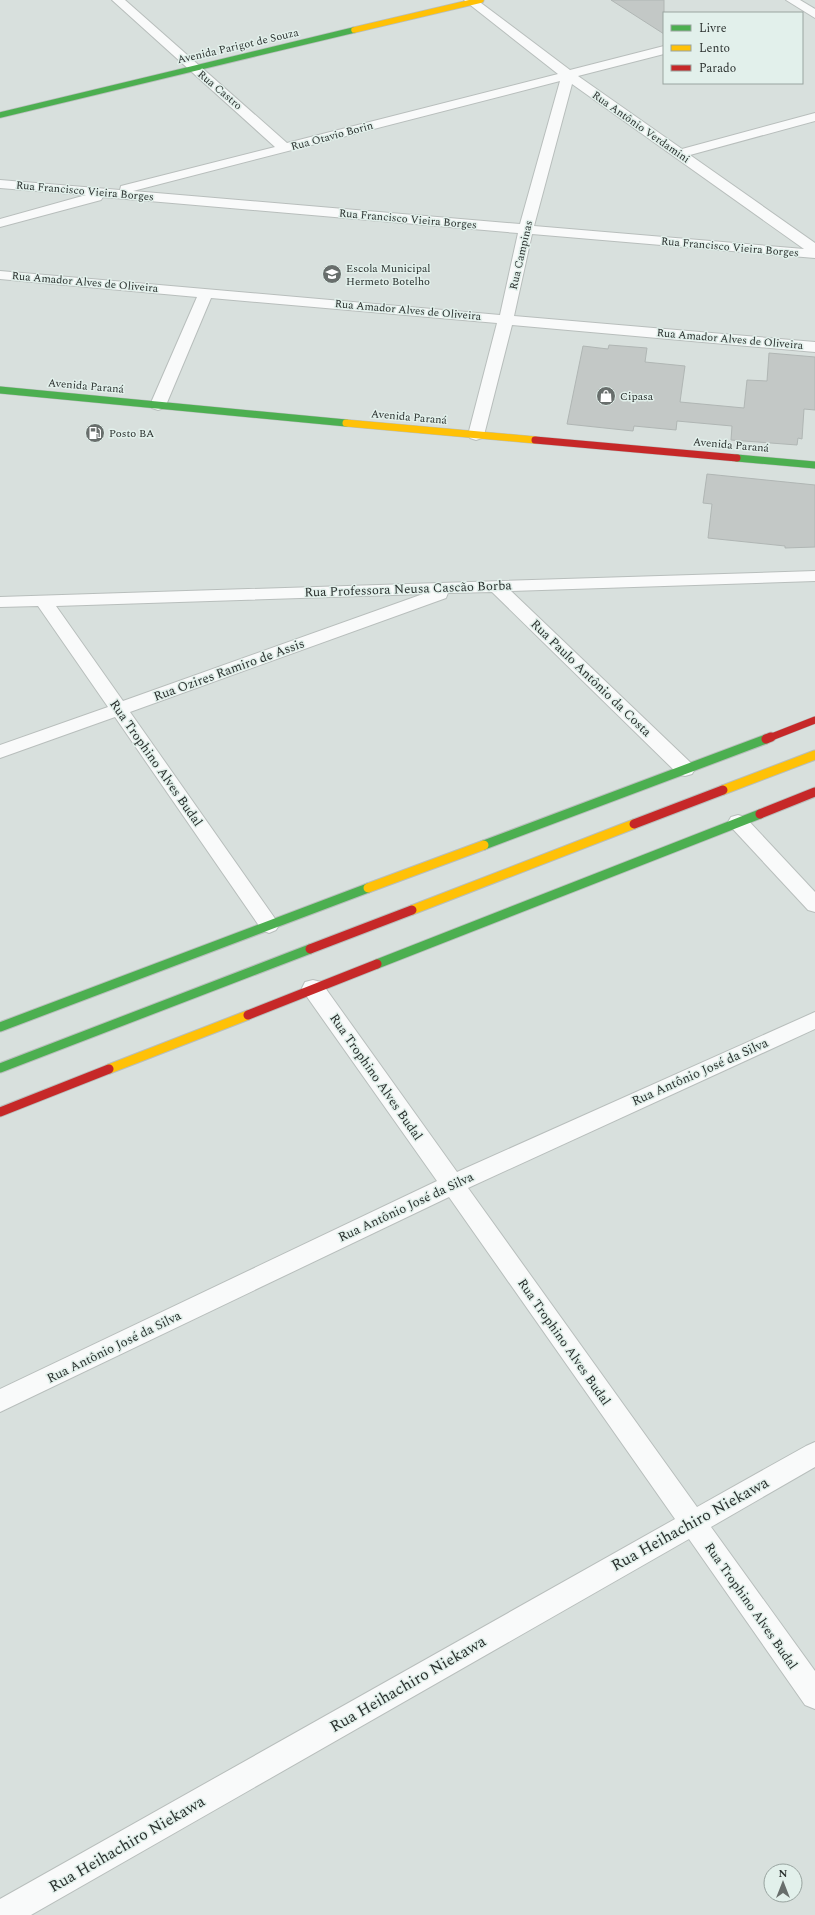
<svg xmlns="http://www.w3.org/2000/svg" width="815" height="1915" font-family="Spectral,serif">
<style>
.building{fill:#c3c8c6;stroke:#b0b6b4}
.lines{fill:none;stroke-linecap:round;stroke-linejoin:round}
.street-casing{stroke:#b8bebc;stroke-width:2}
.fast-far2-casing{stroke:#b8bebc;stroke-width:7}
.fast-far1-casing{stroke:#b8bebc;stroke-width:8}
.fast-casing{stroke:#b8bebc;stroke-width:11}
.slow-far2-casing{stroke:#b8bebc;stroke-width:7}
.slow-far1-casing{stroke:#b8bebc;stroke-width:8}
.slow-casing{stroke:#b8bebc;stroke-width:11}
.jam-far1-casing{stroke:#b8bebc;stroke-width:8}
.jam-casing{stroke:#b8bebc;stroke-width:11}
.street{fill:#f9fafa;fill-rule:evenodd}
.fast-far2{stroke:#4caf50;stroke-width:5.5}
.fast-far1{stroke:#4caf50;stroke-width:7}
.fast{stroke:#4caf50;stroke-width:9}
.slow-far2{stroke:#ffc107;stroke-width:5.5}
.slow-far1{stroke:#ffc107;stroke-width:7}
.slow{stroke:#ffc107;stroke-width:9}
.jam-far1{stroke:#c62828;stroke-width:7}
.jam{stroke:#c62828;stroke-width:9}
.labels{text-anchor:middle;dominant-baseline:central;stroke-width:3;stroke-linejoin:round;paint-order:stroke}
.far-street-label{font-size:11px;fill:#2b312f;stroke:#e2f0eb}
.far-poi-label{font-size:11px;fill:#2b312f;stroke:#e2f0eb;text-anchor:start}
.street-label{font-size:13px;fill:#2b312f;stroke:#e2f0eb}
.near-street-label{font-size:16px;fill:#2b312f;stroke:#e2f0eb}
</style>
<rect width="100%" height="100%" fill="#d8e0dd"/>
<!-- building -->
<g class="building">
<path d="M611 0H664V34Z"/>
<path d="M609 345 647 348 645 362 685 366 680 402 744 408 747 380 767 381 769 353 815 357V410L804 409 802 439 798 438 797 445 731 440 732 426 677 421 676 430 634 426 633 431 567 424 583 346 608 349Z"/>
<path d="M707 474 815 485V547L785 548V546L708 538 712 504 703 503Z"/>
</g>
<g class="lines">
<defs>
<g id="street">
<path d="M112 0H125L287 143 558 74 464 0H477L570 70 664 46V54L578 76 682 149 815 113V121L690 155 815 243V258L532 234 514 316 815 342V352L512 325 484 435 482 438 476 440 470 438 468 435 497 323 211 298 166 405 164 408 158 410 152 408 150 405 197 297 0 279V271L500 315 518 233 103 197 101 200 0 227V219L86 195 0 188V180L120 190 121 186 275 147ZM560 81 520 224 133 191ZM572 84 804 249 534 226Z"/>
<path d="M786 0H800L815 9V18Z"/>
<path d="M815 571V581L511 591 692 764 695 769 692 774 685 776 678 774 492 592 448 593 446 598 130 712 276 920 279 925 276 930 269 933 262 930 115 717 0 758V745L108 707 38 606 0 607V597ZM423 594 123 701 56 606Z"/>
<path d="M738 815 745 817 815 892V912L808 910 731 827 728 822 731 817Z"/>
<path d="M313 980 321 982 457 1172 815 1012V1029L468 1188 697 1507 806 1446 815 1442V1467L711 1527 815 1671V1709L805 1705 689 1539 31 1915H0V1899L675 1519 449 1197 0 1412V1389L437 1181 305 994 302 988 305 982Z"/>
</g>
<path id="fast-far2" d="M0 115 354 30"/>
<g id="fast-far1">
<path d="M0 390 346 423"/>
<path d="M737 458 815 465"/>
</g>
<g id="fast">
<path d="M484 845 766 739"/>
<path d="M377 964 760 814"/>
<path d="M0 1027 368 888"/>
<path d="M0 1068 310 949"/>
</g>
<path id="slow-far2" d="M354 30 481 0"/>
<path id="slow-far1" d="M346 423 535 440"/>
<g id="slow">
<path d="M723 790 815 755"/>
<path d="M368 888 484 845"/>
<path d="M412 910 634 824"/>
<path d="M109 1069 248 1015"/>
</g>
<g id="jam-far1">
<path d="M535 440 737 458"/>
<path d="M769 738 815 720"/>
</g>
<g id="jam">
<path d="M766 739 771 737"/>
<path d="M760 814 815 792"/>
<path d="M634 824 723 790"/>
<path d="M310 949 412 910"/>
<path d="M248 1015 377 964"/>
<path d="M0 1112 109 1069"/>
</g>
</defs>
<!-- street casing -->
<use href="#street" class="street-casing"/>
<!-- fast-far2 casing -->
<use href="#fast-far2" class="fast-far2-casing"/>
<!-- fast-far1 casing -->
<use href="#fast-far1" class="fast-far1-casing"/>
<!-- fast casing -->
<use href="#fast" class="fast-casing"/>
<!-- slow-far2 casing -->
<use href="#slow-far2" class="slow-far2-casing"/>
<!-- slow-far1 casing -->
<use href="#slow-far1" class="slow-far1-casing"/>
<!-- slow casing -->
<use href="#slow" class="slow-casing"/>
<!-- jam-far1 casing -->
<use href="#jam-far1" class="jam-far1-casing"/>
<!-- jam casing -->
<use href="#jam" class="jam-casing"/>
<!-- street -->
<use href="#street" class="street"/>
<!-- fast-far2 -->
<use href="#fast-far2" class="fast-far2"/>
<!-- fast-far1 -->
<use href="#fast-far1" class="fast-far1"/>
<!-- fast -->
<use href="#fast" class="fast"/>
<!-- slow-far2 -->
<use href="#slow-far2" class="slow-far2"/>
<!-- slow-far1 -->
<use href="#slow-far1" class="slow-far1"/>
<!-- slow -->
<use href="#slow" class="slow"/>
<!-- jam-far1 -->
<use href="#jam-far1" class="jam-far1"/>
<!-- jam -->
<use href="#jam" class="jam"/>
</g>
<!-- icons -->
<defs>
<symbol id="school-disc" viewBox="-11 -11 22 22"><circle r="9.5" fill="#686e6c" stroke="#e2f0eb"/><path d="M0-5L7-2L0 1L-7-2ZM-4 1L0 2.5L4 1V4Q0 6-4 4Z" fill="#fff"/></symbol>
<symbol id="shop-disc" viewBox="-11 -11 22 22"><circle r="9.5" fill="#686e6c" stroke="#e2f0eb"/><path d="M-5-2.5h2.3a2.7 3.5 0 0 1 5.4 0H5L5.5 6h-11ZM-1.5-2.5h3a1.5 2.3 0 0 0-3 0Z" fill="#fff"/></symbol>
<symbol id="fuel-disc" viewBox="-11 -11 22 22"><circle r="9.5" fill="#686e6c" stroke="#e2f0eb"/><path d="M-5.5-6h7V0h2V4h1.3V-2.5L3-4.5l.8-.8L6-3V5H2.5V1h-1V6h-7ZM-4.2-4.7v3.2H.2V-4.7Z" fill="#fff"/></symbol>
</defs>
<g fill-rule="evenodd">
<use href="#school-disc" x="321" y="263" width="22" height="22"/>
<use href="#shop-disc" x="595" y="385" width="22" height="22"/>
<use href="#fuel-disc" x="84" y="422" width="22" height="22"/>
</g>
<g class="labels">
<!-- far-street labels -->
<g class="far-street-label">
<text transform="translate(238 46) rotate(-13)">Avenida Parigot de Souza</text>
<text transform="translate(220 90) rotate(40)">Rua Castro</text>
<text transform="translate(641 127) rotate(35)">Rua Antônio Verdamini</text>
<text transform="translate(332 136) rotate(-15)">Rua Otavio Borin</text>
<text transform="translate(85 191) rotate(5)">Rua Francisco Vieira Borges</text>
<text transform="translate(408 219) rotate(5)">Rua Francisco Vieira Borges</text>
<text transform="translate(730 247) rotate(5)">Rua Francisco Vieira Borges</text>
<text transform="translate(521 255) rotate(-77)">Rua Campinas</text>
<text transform="translate(85 282) rotate(5)">Rua Amador Alves de Oliveira</text>
<text transform="translate(408 310) rotate(5)">Rua Amador Alves de Oliveira</text>
<text transform="translate(730 339) rotate(5)">Rua Amador Alves de Oliveira</text>
<text transform="translate(86 386) rotate(5)">Avenida Paraná</text>
<text transform="translate(409 417) rotate(5)">Avenida Paraná</text>
<text transform="translate(731 445) rotate(5)">Avenida Paraná</text>
</g>
<!-- far-poi labels -->
<g class="far-poi-label">
<text x="346" y="268">Escola Municipal<tspan x="346" dy="13">Hermeto Botelho</tspan></text>
<text x="620" y="396">Cipasa</text>
<text x="109" y="433">Posto BA</text>
</g>
<!-- street labels -->
<g class="street-label">
<text transform="translate(408 589) rotate(-2)">Rua Professora Neusa Cascão Borba</text>
<text transform="translate(229 670) rotate(-20)">Rua Ozires Ramiro de Assis</text>
<text transform="translate(591 678) rotate(44)">Rua Paulo Antônio da Costa</text>
<text transform="translate(156 763) rotate(55)">Rua Trophino Alves Budal</text>
<text transform="translate(700 1072) rotate(-24)">Rua Antônio José da Silva</text>
<text transform="translate(376 1077) rotate(55)">Rua Trophino Alves Budal</text>
<text transform="translate(406 1207) rotate(-25)">Rua Antônio José da Silva</text>
<text transform="translate(564 1342) rotate(55)">Rua Trophino Alves Budal</text>
<text transform="translate(114 1347) rotate(-26)">Rua Antônio José da Silva</text>
<text transform="translate(751 1606) rotate(55)">Rua Trophino Alves Budal</text>
</g>
<!-- near-street labels -->
<g class="near-street-label">
<text transform="translate(690 1524) rotate(-29)">Rua Heihachiro Niekawa</text>
<text transform="translate(408 1684) rotate(-30)">Rua Heihachiro Niekawa</text>
<text transform="translate(127 1844) rotate(-30)">Rua Heihachiro Niekawa</text>
</g>
</g>
<!-- legend -->
<rect x="663" y="12" width="140" height="72" fill="#e2f0eb" stroke="#99a4a0"/>
<rect x="671" y="25" width="20" height="6" fill="#4caf50" stroke="#99a4a0"/>
<text x="699" y="32" font-size="12" fill="#2b312f">Livre</text>
<rect x="671" y="45" width="20" height="6" fill="#ffc107" stroke="#99a4a0"/>
<text x="699" y="52" font-size="12" fill="#2b312f">Lento</text>
<rect x="671" y="65" width="20" height="6" fill="#c62828" stroke="#99a4a0"/>
<text x="699" y="72" font-size="12" fill="#2b312f">Parado</text>
<!-- north arrow -->
<g transform="translate(783 1883)"><circle r="19" fill="#e2f0eb" stroke="#99a4a0"/>
<path d="M0-3L7 15L0 10L-7 15Z" fill="#686e6c"/>
<text y="-6" font-size="11" font-weight="bold" text-anchor="middle" fill="#2b312f">N</text>
</g>
</svg>
